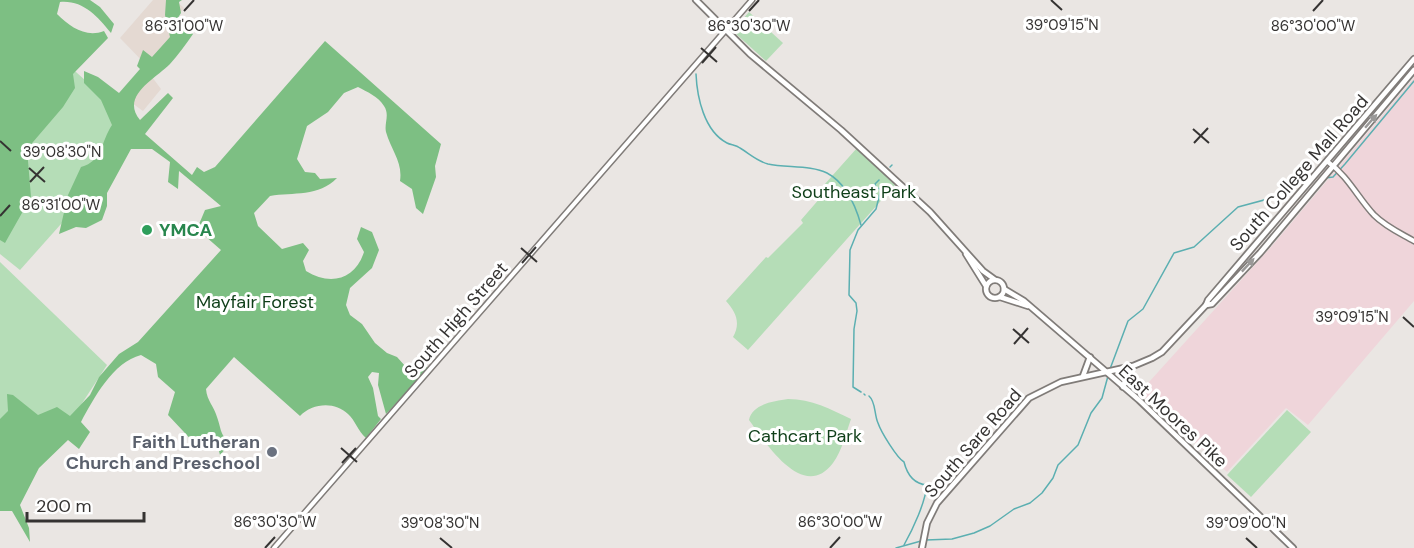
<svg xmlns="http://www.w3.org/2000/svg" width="1414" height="548" font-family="'DM Sans',sans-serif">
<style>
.commercial{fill:#efd5da}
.built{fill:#e4d9d2}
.green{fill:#b5ddb7}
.forest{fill:#7dbf83}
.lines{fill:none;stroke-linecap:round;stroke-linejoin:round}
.stream{stroke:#5bafb1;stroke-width:1.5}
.tertiary-casing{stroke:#807c79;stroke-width:7}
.secondary-casing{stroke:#807c79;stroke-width:8}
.tertiary{stroke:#fff;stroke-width:4}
.secondary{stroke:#fff;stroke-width:4.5}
.oneway{fill:#9a9998}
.ticks{fill:none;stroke:#353332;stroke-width:2}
.leisure-dot{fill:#2e9e5b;stroke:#fff;stroke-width:2}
.worship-dot{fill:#6b7280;stroke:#fff;stroke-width:2}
.labels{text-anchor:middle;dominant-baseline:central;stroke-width:6;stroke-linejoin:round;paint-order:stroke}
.street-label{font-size:18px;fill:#353332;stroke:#fff}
.park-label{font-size:18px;fill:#0e3e18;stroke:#fff}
.leisure-label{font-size:18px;font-weight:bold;fill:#27864d;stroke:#fff;text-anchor:start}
.worship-label{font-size:18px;font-weight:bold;fill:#5b616d;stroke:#fff;text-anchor:end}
.ticks-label{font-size:15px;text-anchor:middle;fill:#353332;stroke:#fff;stroke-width:6;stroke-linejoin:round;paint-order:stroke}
</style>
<rect width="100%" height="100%" fill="#eae6e3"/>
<!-- commercial -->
<path class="commercial" d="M1414 78V301L1308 425 1286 408 1227 472 1140 392 1271 247Z"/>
<!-- built -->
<path class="built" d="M153 0H175L184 8 174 21 181 29 152 77 161 89 143 111 132 103 135 93 151 70 120 38Z"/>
<!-- green -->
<g class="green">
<path d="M0 4 143 132 20 270 0 254Z"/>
<path d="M749 12 783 43 766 61 735 33 734 29Z"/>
<path d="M857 148 895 185 748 350 733 337C741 323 736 312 726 301L766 257 768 258 803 223 801 220 827 190 824 185Z"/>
<path d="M0 262 107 365 62 434 0 504Z"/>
<path d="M788 399C812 399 830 409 851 419 846 433 842 451 833 463 803 503 765 442 749 420 752 404 774 401 788 399Z"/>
<path d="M1287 410 1311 432 1251 497 1227 475Z"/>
</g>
<!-- forest -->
<g class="forest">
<path d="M0 0H90L100 7 114 24 111 33C97 16 83 0 60 2L57 14C70 27 86 38 104 31L108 38 73 74 75 88 63 107 27 149 31 197 5 243 0 240Z"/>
<path d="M166 0H182L179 2 181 13 176 21 193 34C186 44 178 55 170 64 155 79 120 96 140 120L168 93 173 98 145 134 192 175 197 167 204 172 215 167 325 41 441 144 435 166 436 177 423 214 416 208 412 189 400 181C403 162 391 150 386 132 384 123 390 115 384 106 378 96 367 92 358 87L344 93 328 112 307 126 297 159 305 172 315 173 320 179 337 178C319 197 293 192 270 196L254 213 258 226 282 249 303 243 309 250 303 261 306 271C330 286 355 280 364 252L357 239 361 227 372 232 379 250 372 268 350 288 346 305 350 315 362 324 375 343 387 353 397 357 406 367H430L386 414 378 385 379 373 372 372 368 377 373 388 378 416 381 419 366 438C358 431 355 420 348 414 335 401 312 403 300 416L234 357 206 389C207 401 214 406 217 417 222 431 219 432 230 444L220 455 216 440 209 439 199 448 168 415 175 392 158 377 156 364 141 355C113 362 94 398 81 422L90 432 79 449 68 440 39 468 20 505 29 528 30 542 12 511H0V419L8 411 7 394 13 395 38 415 57 407 70 416 90 395 99 377 119 354 138 342 221 250 197 229 205 210 221 206 179 171 178 189 168 182 170 162 152 149H131L107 193V206L102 220 86 228 76 227 59 234 68 195 81 167C103 161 101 141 112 125L101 100 84 83V71L98 77 119 93 140 69 137 66 143 50 152 57 170 37 165 15Z"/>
</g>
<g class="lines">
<!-- stream -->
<g class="stream">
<path d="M696 74C697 97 704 131 727 143 731 145 736 145 740 148 750 154 757 161 768 164 786 168 811 165 827 173 846 183 856 207 861 225"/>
<path d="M890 167 892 165"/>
<path d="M1325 178 1333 177 1345 164 1414 81"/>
<path d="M1110 369 1128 321 1143 309 1174 253 1194 247 1238 207 1279 196 1297 179 1312 176"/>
<path d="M861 392 853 387 854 329 857 311 856 303 849 295 850 250 858 230 876 209 881 189 876 188 875 184 879 180"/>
<path d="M864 394 865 395"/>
<path d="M869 396C876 402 874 414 878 423 881 432 897 458 904 462 907 474 914 484 927 485 925 503 913 529 904 545"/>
<path d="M926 540 952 539 974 533 990 526 1014 509 1030 503 1042 493 1053 478 1058 465 1078 445 1091 413 1102 398 1108 376"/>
<path d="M896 548 921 541"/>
</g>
<defs>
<g id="tertiary">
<path d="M1328 162C1348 176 1358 198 1374 215 1386 227 1400 233 1414 241"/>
<path d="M274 548 752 0"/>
</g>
<g id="secondary">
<path d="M696 0 750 54 841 130 930 212 983 271 994 279"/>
<path d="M966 254 986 286"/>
<circle cx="995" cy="289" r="9"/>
<path d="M1004 289 1024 301 1139 400 1293 548"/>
<path d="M1000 297 1028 306"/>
<path d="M1206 305 1212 304 1260 253 1414 70"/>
<path d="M1083 376 1090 357"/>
<path d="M1123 387 1130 366"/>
<path d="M922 548 927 523 937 503 1029 398 1061 382 1133 366 1152 358 1162 352 1206 305 1208 300 1414 59"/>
</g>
</defs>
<!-- tertiary casing -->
<use href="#tertiary" class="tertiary-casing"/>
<!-- secondary casing -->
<use href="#secondary" class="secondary-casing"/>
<!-- tertiary -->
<use href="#tertiary" class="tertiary"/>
<!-- secondary -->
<use href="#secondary" class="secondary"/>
</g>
<!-- one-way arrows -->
<defs><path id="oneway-solid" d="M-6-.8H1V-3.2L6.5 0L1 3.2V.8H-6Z" transform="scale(1.5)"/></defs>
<g class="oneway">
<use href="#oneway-solid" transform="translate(1371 121) rotate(-49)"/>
<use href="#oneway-solid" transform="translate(1248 265) rotate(-47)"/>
</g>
<!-- ticks -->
<path class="ticks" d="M1051 0 1062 10M184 11 194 0M749 11 759 0M1313 11 1323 0M701 48 717 62M702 63 716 47M1193 129 1209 143M0 141 11 151M1194 143 1208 128M29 168 45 182M30 182 44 167M0 216 10 205M521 248 537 262M522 263 536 247M1403 317 1414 327M1013 329 1029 343M1014 344 1028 328M341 448 357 462M342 463 356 448M440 538 452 548M1246 538 1257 548M265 548 275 537M830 548 840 537"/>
<!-- markers -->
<circle class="leisure-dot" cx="147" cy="230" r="6"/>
<circle class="worship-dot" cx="272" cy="452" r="6"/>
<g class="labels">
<!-- street labels -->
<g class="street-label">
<text transform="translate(1299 173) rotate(-49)">South College Mall Road</text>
<text transform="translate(456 320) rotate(-49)">South High Street</text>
<text transform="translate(1173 416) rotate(43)">East Moores Pike</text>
<text transform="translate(973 443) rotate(-49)">South Sare Road</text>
</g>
<!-- park labels -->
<g class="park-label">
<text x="854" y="192">Southeast Park</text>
<text x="255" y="302">Mayfair Forest</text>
<text x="805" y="436">Cathcart Park</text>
</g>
<!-- leisure labels -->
<g class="leisure-label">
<text x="159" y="230">YMCA</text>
</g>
<!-- worship labels -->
<g class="worship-label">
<text x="260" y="442">Faith Lutheran<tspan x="260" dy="21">Church and Preschool</tspan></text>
</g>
</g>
<g class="ticks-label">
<text x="1062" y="30">39°09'15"N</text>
<text x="184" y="31">86°31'00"W</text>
<text x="749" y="31">86°30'30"W</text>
<text x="1313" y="31">86°30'00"W</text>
<text x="62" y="157">39°08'30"N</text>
<text x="61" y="210">86°31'00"W</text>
<text x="1352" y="322">39°09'15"N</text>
<text x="275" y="527">86°30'30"W</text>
<text x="840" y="527">86°30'00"W</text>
<text x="440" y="528">39°08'30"N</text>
<text x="1246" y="528">39°09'00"N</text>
</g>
<!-- scale -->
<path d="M27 512v9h117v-9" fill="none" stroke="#353332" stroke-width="3"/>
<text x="36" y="512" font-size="18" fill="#353332" stroke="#ffffff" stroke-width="4.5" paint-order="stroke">200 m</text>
</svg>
